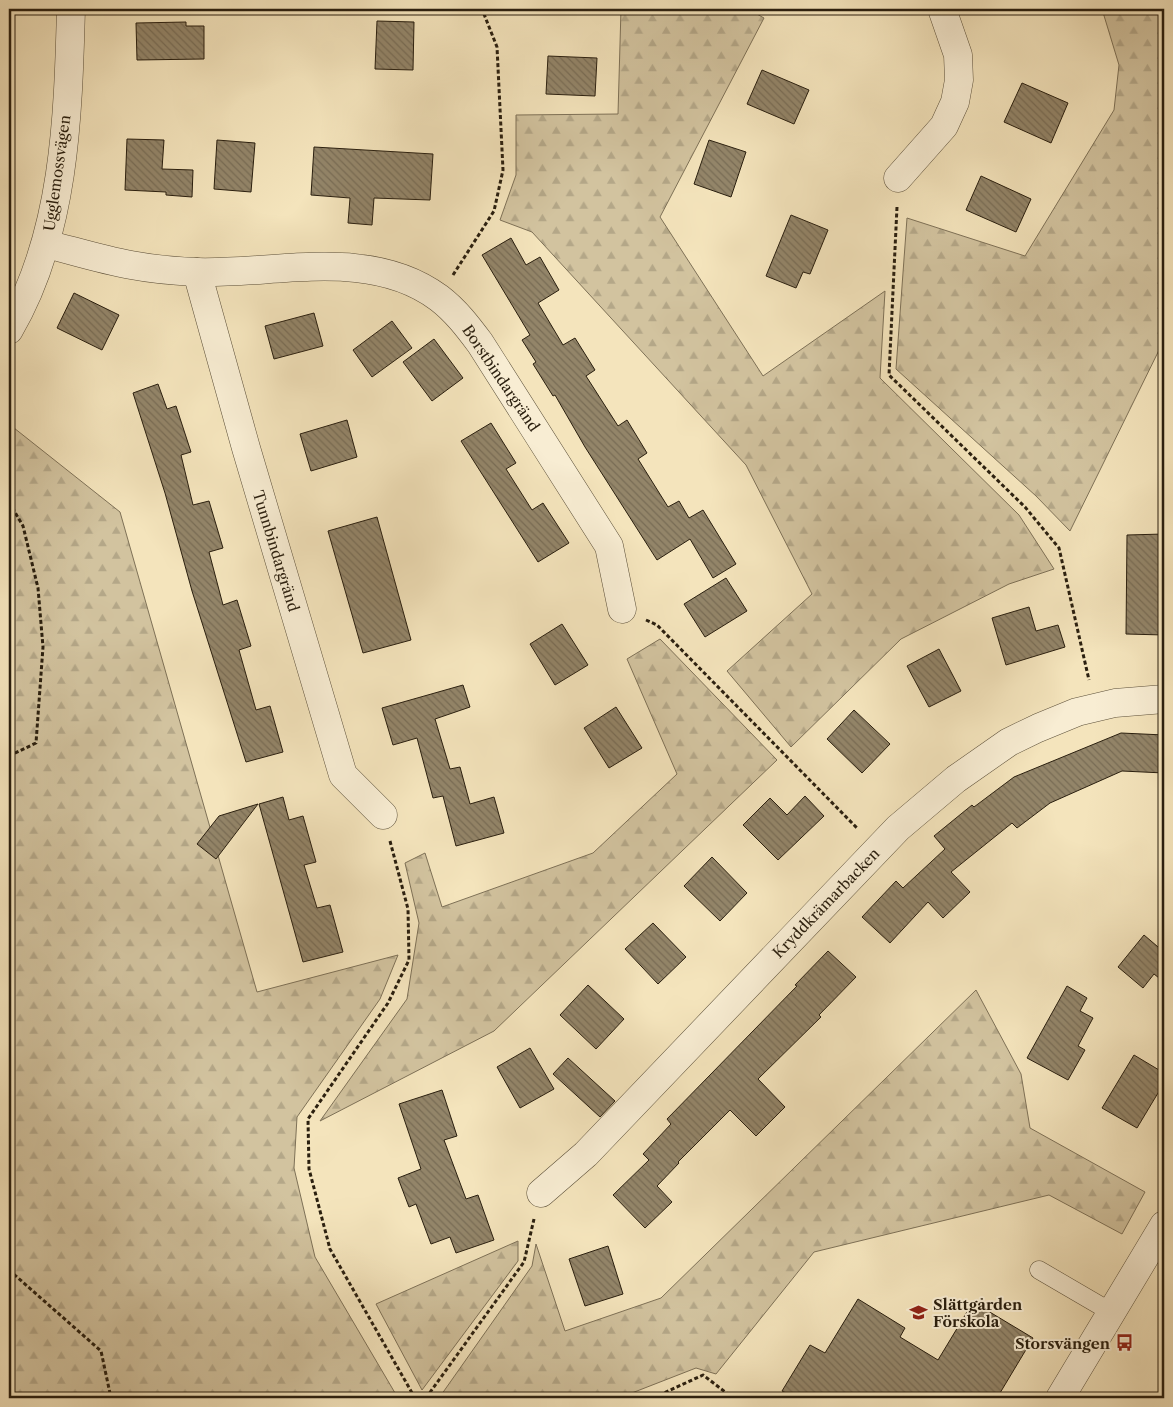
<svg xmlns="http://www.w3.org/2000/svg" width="1173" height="1407" font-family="'Libre Caslon Text',serif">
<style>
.forest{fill:url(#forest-firs);stroke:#7e7157}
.building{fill:url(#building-back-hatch);stroke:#2a1f0f}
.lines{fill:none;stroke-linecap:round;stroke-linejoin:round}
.service-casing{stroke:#5c503a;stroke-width:19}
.minor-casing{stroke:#5c503a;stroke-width:29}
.tertiary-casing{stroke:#5c503a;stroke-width:29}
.path{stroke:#2a1f0f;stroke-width:3;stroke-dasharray:4 2.5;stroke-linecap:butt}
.service{stroke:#f8edd3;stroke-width:18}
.minor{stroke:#f8edd3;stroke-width:28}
.tertiary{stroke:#f8edd3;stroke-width:28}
.labels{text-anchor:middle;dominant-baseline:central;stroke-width:4;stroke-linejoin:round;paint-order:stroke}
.street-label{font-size:15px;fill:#2a1f0f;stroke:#f8edd3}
.poi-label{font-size:15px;font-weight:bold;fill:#2a1f0f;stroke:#f8edd3;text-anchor:start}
</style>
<defs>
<pattern id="forest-firs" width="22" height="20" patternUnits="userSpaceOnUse" patternTransform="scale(1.25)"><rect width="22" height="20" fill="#d2c39f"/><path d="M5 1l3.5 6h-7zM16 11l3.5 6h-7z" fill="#b4a788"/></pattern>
<pattern id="building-back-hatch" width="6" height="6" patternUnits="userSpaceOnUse" patternTransform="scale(1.25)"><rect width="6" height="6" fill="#938569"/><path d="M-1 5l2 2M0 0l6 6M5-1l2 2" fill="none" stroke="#786c55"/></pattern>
</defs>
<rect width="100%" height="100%" fill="#f4e4bc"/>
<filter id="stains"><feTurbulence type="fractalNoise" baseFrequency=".004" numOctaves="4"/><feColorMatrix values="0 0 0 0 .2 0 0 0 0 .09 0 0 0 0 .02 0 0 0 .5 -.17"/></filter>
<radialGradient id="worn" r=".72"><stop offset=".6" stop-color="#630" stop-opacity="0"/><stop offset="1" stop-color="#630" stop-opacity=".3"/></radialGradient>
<!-- forest -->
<g class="forest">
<path d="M621 9H748L764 18 660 217 763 376 885 291 880 378 1019 515 1054 569 1009 584 901 639 791 747 727 671 812 594 746 465 532 232 500 220 516 175V115L618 114Z"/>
<path d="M1102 9H1164V340L1070 531 1036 496 896 369 907 218 1025 256 1114 110 1119 65Z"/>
<path d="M9 424 120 512 257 992 398 955 380 999 297 1117 294 1168 315 1257 398 1398H9Z"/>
<path d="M660 639 777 760 494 1031 320 1121 407 999 419 923 405 863 425 853 442 907 593 853 677 774 627 659Z"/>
<path d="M976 990 1021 1074 1030 1128 1145 1192 1122 1234 1049 1195 814 1252 716 1374 696 1368 619 1398H439L532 1266 536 1244 565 1331 661 1298Z"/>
<path d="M518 1241V1261L422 1390 376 1304Z"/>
</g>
<!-- building -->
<g class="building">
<path d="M377 21 414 22 413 70 375 69Z"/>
<path d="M186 22V26H204V59L137 60 136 23Z"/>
<path d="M548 56 597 58 595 96 546 94Z"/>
<path d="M762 70 809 90 794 124 747 104Z"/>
<path d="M1022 83 1068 103 1051 143 1004 122Z"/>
<path d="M127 139 164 140 162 169 193 170 192 197 166 195V192L125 190Z"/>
<path d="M217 140 255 143 251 192 214 189Z"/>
<path d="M709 140 746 152 731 197 694 184Z"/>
<path d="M314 147 433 154 430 200 374 198 372 225 348 223 350 198 311 195Z"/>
<path d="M981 176 1031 199 1016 232 966 210Z"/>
<path d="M791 215 828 230 810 274 803 272 796 288 766 276Z"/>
<path d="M511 238 526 265 540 257 559 290 538 303 563 345 575 338 595 370 586 376 618 426 627 420 647 453 638 459 668 507 679 501 689 518 703 510 736 564 713 578 690 539 657 560 585 447 555 395 553 396 533 364 536 362 522 340 530 335 482 255Z"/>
<path d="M74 293 119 315 102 350 57 328Z"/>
<path d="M314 313 323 346 274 359 265 326Z"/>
<path d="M392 321 412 348 372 377 353 350Z"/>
<path d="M434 339 463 378 432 401 403 362Z"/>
<path d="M158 384 167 409 176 406 191 452 181 455 193 505 209 501 223 548 209 552 223 605 237 600 251 646 239 650 256 710 270 706 283 752 246 762 192 591 165 493 133 393Z"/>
<path d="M347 420 357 457 311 471 300 434Z"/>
<path d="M491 423 516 463 506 469 532 510 543 503 569 543 538 562 461 441Z"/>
<path d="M377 517 411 640 363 653 328 531Z"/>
<path d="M1164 534V635L1126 634 1127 535Z"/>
<path d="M726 578 747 611 705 637 684 604Z"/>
<path d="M1029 607 1036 631 1058 625 1065 647 1006 665 992 618Z"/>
<path d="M562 624 588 665 555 685 530 644Z"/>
<path d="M939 649 961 691 929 707 907 666Z"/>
<path d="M463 685 470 707 435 719 450 769 460 767 470 804 494 797 504 833 456 846 443 796 433 798 417 738 393 745 382 708Z"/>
<path d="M616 707 642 748 609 768 584 728Z"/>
<path d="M854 710 890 744 862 773 827 739Z"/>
<path d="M1121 733 1164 735V773L1122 771 1050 803 1017 828 1012 823 951 872 970 892 943 918 928 902 890 943 862 917 896 881 903 888 945 849 934 836 972 805 974 807 1014 777Z"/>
<path d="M805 796 824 816 778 860 743 825 770 798 787 815Z"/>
<path d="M283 797 289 820 303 816 316 862 304 865 317 908 330 905 343 952 303 962 259 804Z"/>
<path d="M258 804 216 859 197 844 219 816Z"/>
<path d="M712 857 747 893 720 921 684 886Z"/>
<path d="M653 923 686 957 658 984 625 949Z"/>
<path d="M1144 935 1164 952V982L1154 974 1143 988 1118 967Z"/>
<path d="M828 951 856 977 819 1015 821 1017 758 1079 785 1107 756 1136 730 1110 678 1162 679 1163 657 1186 672 1202 645 1228 613 1195 649 1160 643 1154 671 1124 667 1119 797 986 795 985Z"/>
<path d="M588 985 624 1019 596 1049 560 1015Z"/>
<path d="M1067 986 1087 998 1080 1011 1093 1018 1078 1046 1085 1050 1068 1080 1027 1058Z"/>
<path d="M530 1048 554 1089 520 1108 497 1067Z"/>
<path d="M1134 1055 1164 1073V1083L1137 1128 1102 1108Z"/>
<path d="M568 1058 615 1101 600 1117 553 1074Z"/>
<path d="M442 1090 457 1136 444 1140 466 1199 478 1195 494 1240 456 1253 450 1237 431 1244 416 1204 409 1207 398 1178 421 1169 399 1104Z"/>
<path d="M608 1246 623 1294 585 1306 569 1259Z"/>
<path d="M858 1299 905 1328 900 1337 938 1360 973 1302 1033 1338 997 1398H795L782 1391 810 1345 825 1353Z"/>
</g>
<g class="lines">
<defs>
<path id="service" d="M1039 1270 1111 1312"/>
<g id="minor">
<path d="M898 178 944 126 955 102 959 80 958 55 942 9"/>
<path d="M46 244C74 251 102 260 131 265 152 269 174 271 195 272 275 275 369 246 439 298 456 311 468 327 480 343L609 546 622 609"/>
<path d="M197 272 246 448 343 775 383 815"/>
<path d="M9 330C65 234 68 118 71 9"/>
<path d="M541 1193 586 1154 898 828 956 779 1009 742 1038 728 1077 712 1115 703 1164 699"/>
</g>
<path id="tertiary" d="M1060 1398 1164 1225"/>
</defs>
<!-- service casing -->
<use href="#service" class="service-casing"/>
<!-- minor casing -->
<use href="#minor" class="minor-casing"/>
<!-- tertiary casing -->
<use href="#tertiary" class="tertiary-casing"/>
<!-- path -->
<g class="path">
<path d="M897 207 889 375 1025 507 1059 548 1089 680"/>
<path d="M453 275 494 211 503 170 497 47 482 9"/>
<path d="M9 502 23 526 38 588 43 647 36 743 9 756"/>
<path d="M646 620 657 625 858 829"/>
<path d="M390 841 408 909 409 960 388 1003 308 1119 309 1169 330 1249 415 1398"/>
<path d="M9 1270 101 1351 111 1398"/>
<path d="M426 1398 524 1262 534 1219"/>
<path d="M653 1398 703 1375 733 1398"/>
</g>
<!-- service -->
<use href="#service" class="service"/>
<!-- minor -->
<use href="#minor" class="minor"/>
<!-- tertiary -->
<use href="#tertiary" class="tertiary"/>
</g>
<!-- icons -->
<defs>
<symbol id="school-bare" viewBox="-9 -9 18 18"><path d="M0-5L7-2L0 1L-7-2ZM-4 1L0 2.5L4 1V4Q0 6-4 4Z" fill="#8f2418" stroke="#f8edd3" stroke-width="2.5" paint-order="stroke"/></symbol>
<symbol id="bus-bare" viewBox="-9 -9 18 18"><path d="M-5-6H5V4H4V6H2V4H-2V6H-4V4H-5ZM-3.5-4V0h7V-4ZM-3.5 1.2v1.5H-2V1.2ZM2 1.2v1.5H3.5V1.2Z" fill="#8f2418" stroke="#f8edd3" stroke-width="2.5" paint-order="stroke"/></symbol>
</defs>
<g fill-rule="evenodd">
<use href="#school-bare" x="906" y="1300" width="25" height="25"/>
<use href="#bus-bare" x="1112" y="1330" width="25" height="25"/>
</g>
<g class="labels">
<!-- street labels -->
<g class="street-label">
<text transform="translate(57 173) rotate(-82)">Ugglemossvägen</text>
<text transform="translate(501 378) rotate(56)">Borstbindargränd</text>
<text transform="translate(276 551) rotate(73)">Tunnbindargränd</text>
<text transform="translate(826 903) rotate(-46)">Kryddkrämarbacken</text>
</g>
<!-- poi labels -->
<g class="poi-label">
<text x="933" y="1304">Slättgården<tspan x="933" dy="17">Förskola</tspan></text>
<text x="1110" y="1343" text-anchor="end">Storsvängen</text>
</g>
</g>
<!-- margin -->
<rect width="1173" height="1407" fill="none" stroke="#f4e4bc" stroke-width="30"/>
<rect x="10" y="10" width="1153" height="1387" fill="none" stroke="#2a1f0f" stroke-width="2.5"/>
<rect x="15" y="15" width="1143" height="1377" fill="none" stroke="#2a1f0f"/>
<rect width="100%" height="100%" filter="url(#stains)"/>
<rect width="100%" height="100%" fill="url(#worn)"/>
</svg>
